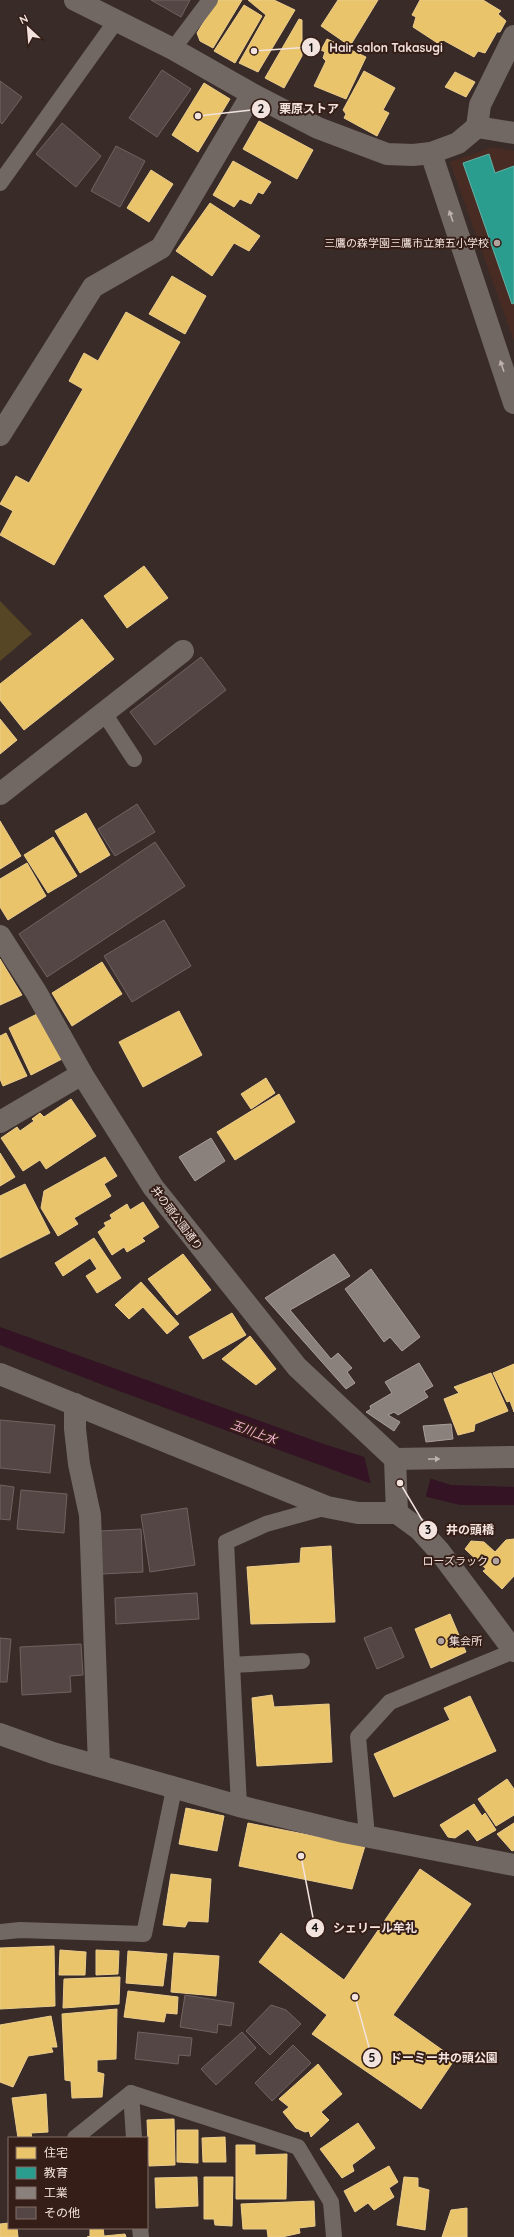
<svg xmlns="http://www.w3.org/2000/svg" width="514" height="2237" font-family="Quicksand,'Noto Sans JP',sans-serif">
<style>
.built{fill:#482b23}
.green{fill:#564625}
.water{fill:#341324}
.pier{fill:#392c28}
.homes{fill:#e9c46a;stroke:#eccd8d}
.schools{fill:#2a9d8f;stroke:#66b2a7}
.industry{fill:#8a817c;stroke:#aa9e99}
.building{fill:#544645;stroke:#6f6362}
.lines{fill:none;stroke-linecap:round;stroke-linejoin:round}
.lane{stroke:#716864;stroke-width:16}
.street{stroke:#716864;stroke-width:22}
.oneway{fill:#bfb2ad}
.poi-dot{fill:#b2a39e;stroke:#351e17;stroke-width:1.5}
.labels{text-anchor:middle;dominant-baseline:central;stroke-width:4;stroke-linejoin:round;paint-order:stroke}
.poi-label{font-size:11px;fill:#f3e3de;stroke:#351e17;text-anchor:end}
.street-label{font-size:11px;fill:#f3e3de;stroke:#351e17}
.water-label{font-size:12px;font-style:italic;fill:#fbb5d8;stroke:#351e17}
.leader{fill:none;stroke:#f3e3de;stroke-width:1.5}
.callout-dot{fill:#f3e3de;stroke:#351e17;stroke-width:1.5}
.mark-label{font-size:12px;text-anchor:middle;font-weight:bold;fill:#111}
.callout-label{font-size:12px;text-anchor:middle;font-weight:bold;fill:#f3e3de;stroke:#351e17;stroke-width:4;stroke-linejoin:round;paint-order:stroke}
</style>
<rect width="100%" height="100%" fill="#392c28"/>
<!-- built -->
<path class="built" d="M493 147 514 151V341L450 162Z"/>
<!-- green -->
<path class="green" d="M0 601 32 634 0 661Z"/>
<!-- water -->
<path class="water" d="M0 1327 321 1443 451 1485 514 1487V1505H460L366 1482 103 1385 0 1345Z"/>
<!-- pier -->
<path class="pier" d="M364 1455 431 1477 425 1499 371 1485Z"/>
<!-- homes -->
<g class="homes">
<path d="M217 0H242L213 48 200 41 197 33Z"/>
<path d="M248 0H274L295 10 258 72 239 63 266 15Z"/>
<path d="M338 0H378L350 46 321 26Z"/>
<path d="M420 0H483L501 11 498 14 506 21 500 32H497L485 53 478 51 474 57 443 40 439 44 413 27 416 17 412 15Z"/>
<path d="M244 5 262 16 235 63 214 51Z"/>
<path d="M299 19 302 20V56L284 88 265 78Z"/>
<path d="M327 39 366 57 346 99 314 86 326 61 323 58 325 52 321 50Z"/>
<path d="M364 71 395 88 383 110 389 113 377 136 344 118 346 114 343 110Z"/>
<path d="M455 72 475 82 466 97 445 87Z"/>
<path d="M204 83 230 99 198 152 172 135Z"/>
<path d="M259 121 313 150 297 179 243 149Z"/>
<path d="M233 161 271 182 263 194 258 192 251 204 240 199 234 207 213 195Z"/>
<path d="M151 170 173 184 149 222 127 208Z"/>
<path d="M210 203 260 236 249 251 234 243 212 276 176 251Z"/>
<path d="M172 276 206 296 185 334 149 314Z"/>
<path d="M126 312 180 342 54 565 0 535 13 511 0 504 16 476 29 483 83 389 69 381 84 353 98 361Z"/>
<path d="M144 566 168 598 127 628 104 596Z"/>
<path d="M82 619 114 659 24 730 0 700V684Z"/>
<path d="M0 719 17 740 0 754Z"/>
<path d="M86 813 110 855 80 873 55 831Z"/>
<path d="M0 821 21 856 0 869Z"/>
<path d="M53 837 77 876 48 893 24 855Z"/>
<path d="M27 863 46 896 8 920 0 907V879Z"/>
<path d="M0 959 22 995 0 1005Z"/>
<path d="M102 962 122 994 72 1026 52 993Z"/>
<path d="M179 1011 202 1055 143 1087 119 1042Z"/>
<path d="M37 1014 62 1059 31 1075 9 1028Z"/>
<path d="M6 1033 27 1076 3 1086 0 1079V1036Z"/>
<path d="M266 1078 275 1093 251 1109 241 1094Z"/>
<path d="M279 1094 295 1122 235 1160 217 1132Z"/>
<path d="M71 1099 96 1136 46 1169 40 1160 23 1171 1 1138 17 1127 20 1131 34 1121 32 1119 40 1113 44 1117Z"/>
<path d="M0 1153 15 1177 0 1186Z"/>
<path d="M105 1157 117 1176 104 1184 111 1196 74 1218 78 1224 58 1236 41 1208 44 1191Z"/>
<path d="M25 1184 50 1233 0 1258V1196Z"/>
<path d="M143 1202 159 1227 142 1238 145 1241 127 1252 124 1247 112 1255 98 1232 106 1226 104 1223 112 1219 110 1215 127 1204 130 1210Z"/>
<path d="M94 1238 121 1278 97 1293 86 1276 97 1269 90 1258 63 1276 55 1263Z"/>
<path d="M183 1254 211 1290 177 1315 148 1279Z"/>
<path d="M141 1282 179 1324 167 1334 143 1307 129 1319 115 1305Z"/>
<path d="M232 1313 246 1335 203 1359 189 1337Z"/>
<path d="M250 1336 276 1369 256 1385 222 1359Z"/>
<path d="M514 1364V1412L510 1401 507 1402 493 1373Z"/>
<path d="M491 1373 508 1411 475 1424 474 1431 458 1435 444 1399 459 1393 454 1387Z"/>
<path d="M514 1539V1576L502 1589 483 1571 486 1569 465 1549 471 1541 484 1542 495 1552 506 1540Z"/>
<path d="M331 1546 335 1622 251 1624 247 1567 300 1563 301 1548Z"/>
<path d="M450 1614 466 1652 431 1668 415 1629Z"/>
<path d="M272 1695 274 1707 329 1704 332 1762 257 1766 252 1698Z"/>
<path d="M470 1696 496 1751 394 1797 374 1754 450 1720 444 1708Z"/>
<path d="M507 1779 514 1789V1815L496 1826 478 1799Z"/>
<path d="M474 1804 482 1816 485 1813 496 1830 477 1841 468 1829 455 1838 448 1837 440 1825Z"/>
<path d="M186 1808 224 1816 217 1851 179 1844Z"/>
<path d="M248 1823 365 1846 352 1889 239 1866Z"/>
<path d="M514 1823V1850L512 1851 497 1834Z"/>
<path d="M420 1869 471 1904 393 2015 455 2059 421 2109 312 2034 327 2015 259 1962 281 1933 344 1980Z"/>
<path d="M171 1874 211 1879 208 1922 188 1921 185 1927 163 1925Z"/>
<path d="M54 1946 55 2006 0 2009V1948Z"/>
<path d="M60 1950 86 1952 85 1975H59Z"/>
<path d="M96 1950 119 1951 118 1974 96 1975Z"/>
<path d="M128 1951 167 1954 163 1986 126 1983Z"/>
<path d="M174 1953 219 1956 216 1996 171 1992Z"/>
<path d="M120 1977 119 2004 63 2008 64 1979Z"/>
<path d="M128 1991 178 1997 177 2014 166 2013 164 2022 124 2017Z"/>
<path d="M117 2009 116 2059 97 2060V2072L104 2074 102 2097 72 2098 71 2081 65 2080 62 2014Z"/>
<path d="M51 2016 57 2047H51L53 2052 28 2056 13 2087 0 2082V2025Z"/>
<path d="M318 2064 342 2094 321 2112 329 2120 311 2137 309 2131 305 2132 296 2128 283 2112 289 2107 279 2099Z"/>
<path d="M46 2094 48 2132 31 2133 32 2138H18L12 2098Z"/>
<path d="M174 2119 175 2165 149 2166 147 2120Z"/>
<path d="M358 2123 375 2148 352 2165 354 2171 342 2178 320 2149Z"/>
<path d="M177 2130H198V2163L177 2162Z"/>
<path d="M225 2137 226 2162H203L202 2138Z"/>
<path d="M236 2145H255V2155L287 2154 286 2199H236Z"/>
<path d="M389 2166 398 2182 389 2188 394 2197 374 2210 368 2203 355 2212 344 2191Z"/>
<path d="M197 2177 198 2206 156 2208 155 2178Z"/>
<path d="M204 2177H233L232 2226 215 2225 214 2219H204Z"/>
<path d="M404 2177 418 2178V2187L429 2190 425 2230 397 2225Z"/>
<path d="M314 2201 315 2226 299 2228 300 2233 282 2237H268L267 2229H243L241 2204Z"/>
<path d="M467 2208V2237H442L451 2210Z"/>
<path d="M9 2223V2228H17L18 2237H0V2224Z"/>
<path d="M90 2228H103L104 2236 125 2234 126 2237H87L90 2236Z"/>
</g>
<!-- schools -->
<path class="schools" d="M489 154 495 173 514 166V303L512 304 463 163Z"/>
<!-- industry -->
<g class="industry">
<path d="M211 1138 225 1161 195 1181 179 1157Z"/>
<path d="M334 1254 350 1276 290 1310 331 1359 338 1353 352 1368 347 1372 355 1383 346 1389 265 1298Z"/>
<path d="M371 1269 420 1337 402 1351 390 1337 384 1342 345 1289Z"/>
<path d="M419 1363 433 1386 424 1391 428 1397 398 1415 394 1412 388 1415 400 1422 394 1431 366 1412 371 1409 370 1406 392 1393 385 1382Z"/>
<path d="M451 1424 453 1439 426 1442 423 1426Z"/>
</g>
<!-- building -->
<g class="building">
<path d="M151 0H190L181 17Z"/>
<path d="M162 70 191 89 157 137 129 118Z"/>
<path d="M0 81 22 97 2 124 0 122Z"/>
<path d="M62 123 101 156 76 187 36 154Z"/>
<path d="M116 146 145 161 120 207 91 191Z"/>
<path d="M201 657 226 690 155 745 130 712Z"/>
<path d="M137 804 155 832 115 856 98 829Z"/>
<path d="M155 842 185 886 47 977 19 934Z"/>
<path d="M164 920 191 966 132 1002 104 956Z"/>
<path d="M0 1420 55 1425 50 1473 0 1468Z"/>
<path d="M0 1485 14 1487 10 1520 0 1519Z"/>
<path d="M21 1490 67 1494 64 1533 17 1529Z"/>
<path d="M187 1508 195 1565 150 1572 141 1515Z"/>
<path d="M141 1529 143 1572 101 1574 99 1531Z"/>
<path d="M197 1593 199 1619 116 1624 115 1598Z"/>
<path d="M391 1627 404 1657 377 1669 364 1638Z"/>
<path d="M0 1638 11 1639 7 1682H0Z"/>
<path d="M81 1644 83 1675 70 1676 71 1692 22 1695 20 1647Z"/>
<path d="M185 1995 234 2003 231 2026 218 2024 217 2033 180 2027Z"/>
<path d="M271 2005 286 2010 301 2024 270 2055 246 2031Z"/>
<path d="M138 2032 192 2038 190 2056 179 2055 178 2064 135 2059Z"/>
<path d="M242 2032 256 2048 216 2085 201 2069Z"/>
<path d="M293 2045 311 2063 272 2101 255 2083Z"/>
</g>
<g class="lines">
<!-- lane -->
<g class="lane">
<path d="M173 49 210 0"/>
<path d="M0 183 116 21"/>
<path d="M104 713 134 759"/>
<path d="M232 1665 302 1661"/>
<path d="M239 1806 226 1542 266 1524 327 1507"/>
<path d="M367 1836 358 1737 390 1702 514 1651"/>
<path d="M0 1932 20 1930 144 1934 174 1789"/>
<path d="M131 2093 134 2138"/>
<path d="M75 2138 131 2093 298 2147 331 2202 334 2237"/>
<path d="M140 2228 141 2237"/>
</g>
<!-- street -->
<g class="street">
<path d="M75 0 173 49 252 94 318 128 387 154 413 155 431 153 458 143 477 127 514 133"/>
<path d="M477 127 480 105 514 36"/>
<path d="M431 153 514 403"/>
<path d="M0 435 93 287 161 248 252 94"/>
<path d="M0 794 183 651"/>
<path d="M0 936 36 992 82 1074 153 1187 297 1367 395 1459 397 1513 420 1530 440 1552 514 1651"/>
<path d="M0 1122 82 1074"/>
<path d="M0 1374 327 1507 358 1513H397"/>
<path d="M75 1404V1429L79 1464 90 1515 99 1766"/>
<path d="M395 1459 514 1457"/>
<path d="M0 1734 53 1753 239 1806 344 1832 514 1865"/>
</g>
</g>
<!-- one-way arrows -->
<defs><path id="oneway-solid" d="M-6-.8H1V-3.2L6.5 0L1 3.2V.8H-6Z"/></defs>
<g class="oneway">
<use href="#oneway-solid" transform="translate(451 216) rotate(-109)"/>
<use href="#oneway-solid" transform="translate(502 366) rotate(-109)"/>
<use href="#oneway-solid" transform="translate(434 1459)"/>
</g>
<!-- markers -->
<g class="poi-dot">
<circle cx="497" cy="243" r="4"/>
<circle cx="496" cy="1561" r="4"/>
<circle cx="441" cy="1641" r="4"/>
</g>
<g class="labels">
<!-- poi labels -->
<g class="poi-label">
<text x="489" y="243">三鷹の森学園三鷹市立第五小学校</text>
<text x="488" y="1561">ローズラック</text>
<text x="449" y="1641" text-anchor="start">集会所</text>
</g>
<!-- street labels -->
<g class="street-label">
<text transform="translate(177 1218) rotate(53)">井の頭公園通り</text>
</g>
<!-- water labels -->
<g class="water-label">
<text transform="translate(254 1432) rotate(20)">玉川上水</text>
</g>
</g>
<!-- callouts -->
<path class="leader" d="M254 51L311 47M198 116L261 109M400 1483L428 1530M301 1856L315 1928M355 1997L372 2058"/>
<g class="callout-dot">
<circle cx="254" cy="51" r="4"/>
<circle cx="198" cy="116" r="4"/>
<circle cx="400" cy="1483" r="4"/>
<circle cx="301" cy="1856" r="4"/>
<circle cx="355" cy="1997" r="4"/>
<circle cx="311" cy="47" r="10"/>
<circle cx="261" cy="109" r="10"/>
<circle cx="428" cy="1530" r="10"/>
<circle cx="315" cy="1928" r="10"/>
<circle cx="372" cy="2058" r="10"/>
</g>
<g class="mark-label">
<text x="311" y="52">1</text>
<text x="261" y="113">2</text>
<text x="428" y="1534">3</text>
<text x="315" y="1932">4</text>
<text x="372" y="2062">5</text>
</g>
<g class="callout-label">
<text x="386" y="52">Hair salon Takasugi</text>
<text x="309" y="113">栗原ストア</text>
<text x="470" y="1534">井の頭橋</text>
<text x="375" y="1932">シェリール牟礼</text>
<text x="444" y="2062">ドーミー井の頭公園</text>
</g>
<!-- legend -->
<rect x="8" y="2137" width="140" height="92" fill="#351e17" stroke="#816d67"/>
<rect x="16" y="2147" width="20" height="12" fill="#e9c46a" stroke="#816d67"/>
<text x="44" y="2157" font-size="12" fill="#f3e3de">住宅</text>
<rect x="16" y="2167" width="20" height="12" fill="#2a9d8f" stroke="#816d67"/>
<text x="44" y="2177" font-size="12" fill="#f3e3de">教育</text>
<rect x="16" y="2187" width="20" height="12" fill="#8a817c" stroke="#816d67"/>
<text x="44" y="2197" font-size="12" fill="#f3e3de">工業</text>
<rect x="16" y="2207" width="20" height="12" fill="#544645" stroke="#816d67"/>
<text x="44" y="2217" font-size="12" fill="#f3e3de">その他</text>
<!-- north arrow -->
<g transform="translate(28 28) rotate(334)" stroke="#351e17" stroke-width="3" paint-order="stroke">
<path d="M0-3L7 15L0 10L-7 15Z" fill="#f3e3de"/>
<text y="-6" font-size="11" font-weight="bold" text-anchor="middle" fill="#f3e3de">N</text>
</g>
</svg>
